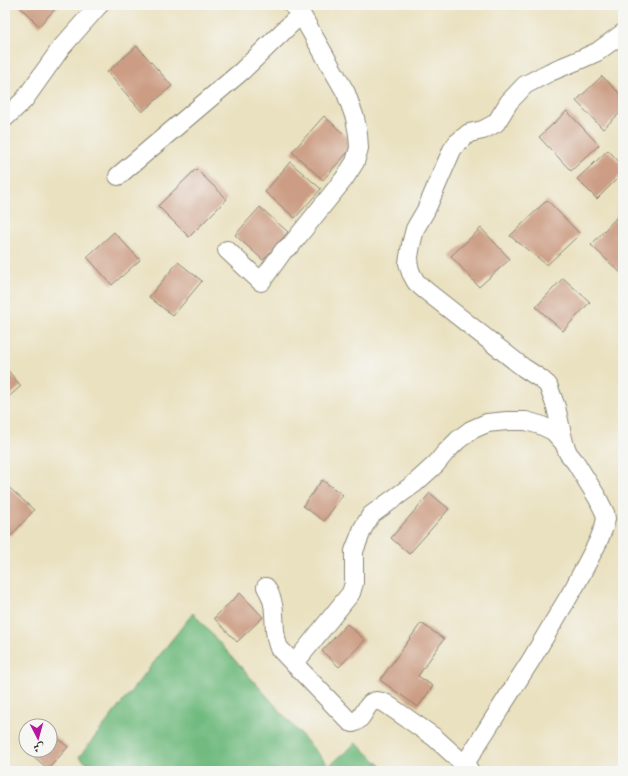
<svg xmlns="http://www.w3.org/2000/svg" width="628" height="776" font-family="'Old Standard TT',Amiri,serif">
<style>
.forest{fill:#72bb80;stroke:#4e7356}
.building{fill:#cc9d84}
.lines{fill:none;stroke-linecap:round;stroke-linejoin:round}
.street-casing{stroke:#8a8676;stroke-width:20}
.street{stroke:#fff;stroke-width:18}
</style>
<rect width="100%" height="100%" fill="#f6f6f2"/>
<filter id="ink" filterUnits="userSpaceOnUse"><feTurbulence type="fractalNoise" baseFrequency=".025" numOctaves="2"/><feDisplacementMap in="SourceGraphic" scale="8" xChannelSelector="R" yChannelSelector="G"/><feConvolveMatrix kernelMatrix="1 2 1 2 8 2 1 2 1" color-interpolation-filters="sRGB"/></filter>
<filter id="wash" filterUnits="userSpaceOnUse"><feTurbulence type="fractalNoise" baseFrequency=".012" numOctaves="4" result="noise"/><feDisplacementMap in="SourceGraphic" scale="16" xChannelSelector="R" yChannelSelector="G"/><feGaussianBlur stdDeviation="0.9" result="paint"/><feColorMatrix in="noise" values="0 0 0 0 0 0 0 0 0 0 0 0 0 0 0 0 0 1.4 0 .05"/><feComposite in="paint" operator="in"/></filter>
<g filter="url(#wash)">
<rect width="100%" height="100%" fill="#eae1c0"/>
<!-- forest -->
<path class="forest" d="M193 613 329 766 356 743 387 771H96L79 757Z"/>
<g id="blocks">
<!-- building -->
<g class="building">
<path d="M18 5H59L39 26Z"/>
<path d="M137 46 172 86 142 112 107 72Z"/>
<path d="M602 76 623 97V110L603 129 576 101Z"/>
<path d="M567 111 599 145 571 171 539 137Z"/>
<path d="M324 116 355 144 323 180 292 152Z"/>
<path d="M608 150 623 166V173L597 199 577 179Z"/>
<path d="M290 162 321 189 295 218 265 192Z"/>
<path d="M196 169 227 199 189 237 158 206Z"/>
<path d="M547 200 580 234 547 265 510 236Z"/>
<path d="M260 207 288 232 263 260 235 235Z"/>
<path d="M618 216 623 221V275L591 245Z"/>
<path d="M481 228 510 259 479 287 451 256Z"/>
<path d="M114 232 140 260 112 285 87 257Z"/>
<path d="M178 262 202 281 173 316 149 297Z"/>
<path d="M563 278 590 302 563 331 536 307Z"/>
<path d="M5 367 21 386 5 400Z"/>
<path d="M322 480 343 495 324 521 303 506Z"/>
<path d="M5 484 34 510 11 536 5 531Z"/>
<path d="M430 493 449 509 409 554 391 538Z"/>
<path d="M240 593 263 617 237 642 214 618Z"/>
<path d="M421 623 444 639 418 676 433 686 418 707 380 680Z"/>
<path d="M347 624 365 640 339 667 322 651Z"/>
<path d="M50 732 68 747 48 769 22 746 26 741V750H50Z"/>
</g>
</g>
</g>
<g filter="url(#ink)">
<use href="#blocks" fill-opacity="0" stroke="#8a8676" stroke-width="1"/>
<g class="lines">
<defs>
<g id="street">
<path d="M5 118 24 100 61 48 99 5"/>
<path d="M118 176 242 71 301 14"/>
<path d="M227 250 261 282 284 250 291 245 344 179 355 162 359 148 358 134 355 118 346 93 301 14 293 5"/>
<path d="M266 587C271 595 274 604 274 614 275 626 274 637 279 648L350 722 353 723C368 718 364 694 385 703L434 737 465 765"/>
<path d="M294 664 351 593 354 583V551L363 528 371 515 414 484 436 464 445 453 458 440 471 430 487 423 507 421H526L540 425 553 431 564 443"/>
<path d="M470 771 465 765 468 759 531 660 575 586 598 542 604 527 606 519 605 513 597 497 576 463 568 453 564 443 556 407 548 385 541 379 524 368 425 290 416 282 411 273 408 263 411 245 415 229 426 210 452 150 457 143 469 133 483 130 496 123 509 102 525 85 550 72 579 60 597 52 623 33"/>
</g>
</defs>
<!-- street casing -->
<use href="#street" class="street-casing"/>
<!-- street -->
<use href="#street" class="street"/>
</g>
</g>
<!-- margin -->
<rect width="628" height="776" fill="none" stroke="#f6f6f2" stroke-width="20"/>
<!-- north arrow -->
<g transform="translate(38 738) rotate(174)"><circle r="19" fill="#f6f6f2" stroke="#a5a5a2"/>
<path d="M0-3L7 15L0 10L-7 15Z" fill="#b5179e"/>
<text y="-6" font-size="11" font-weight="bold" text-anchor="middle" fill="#2b2b2b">ش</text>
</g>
</svg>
